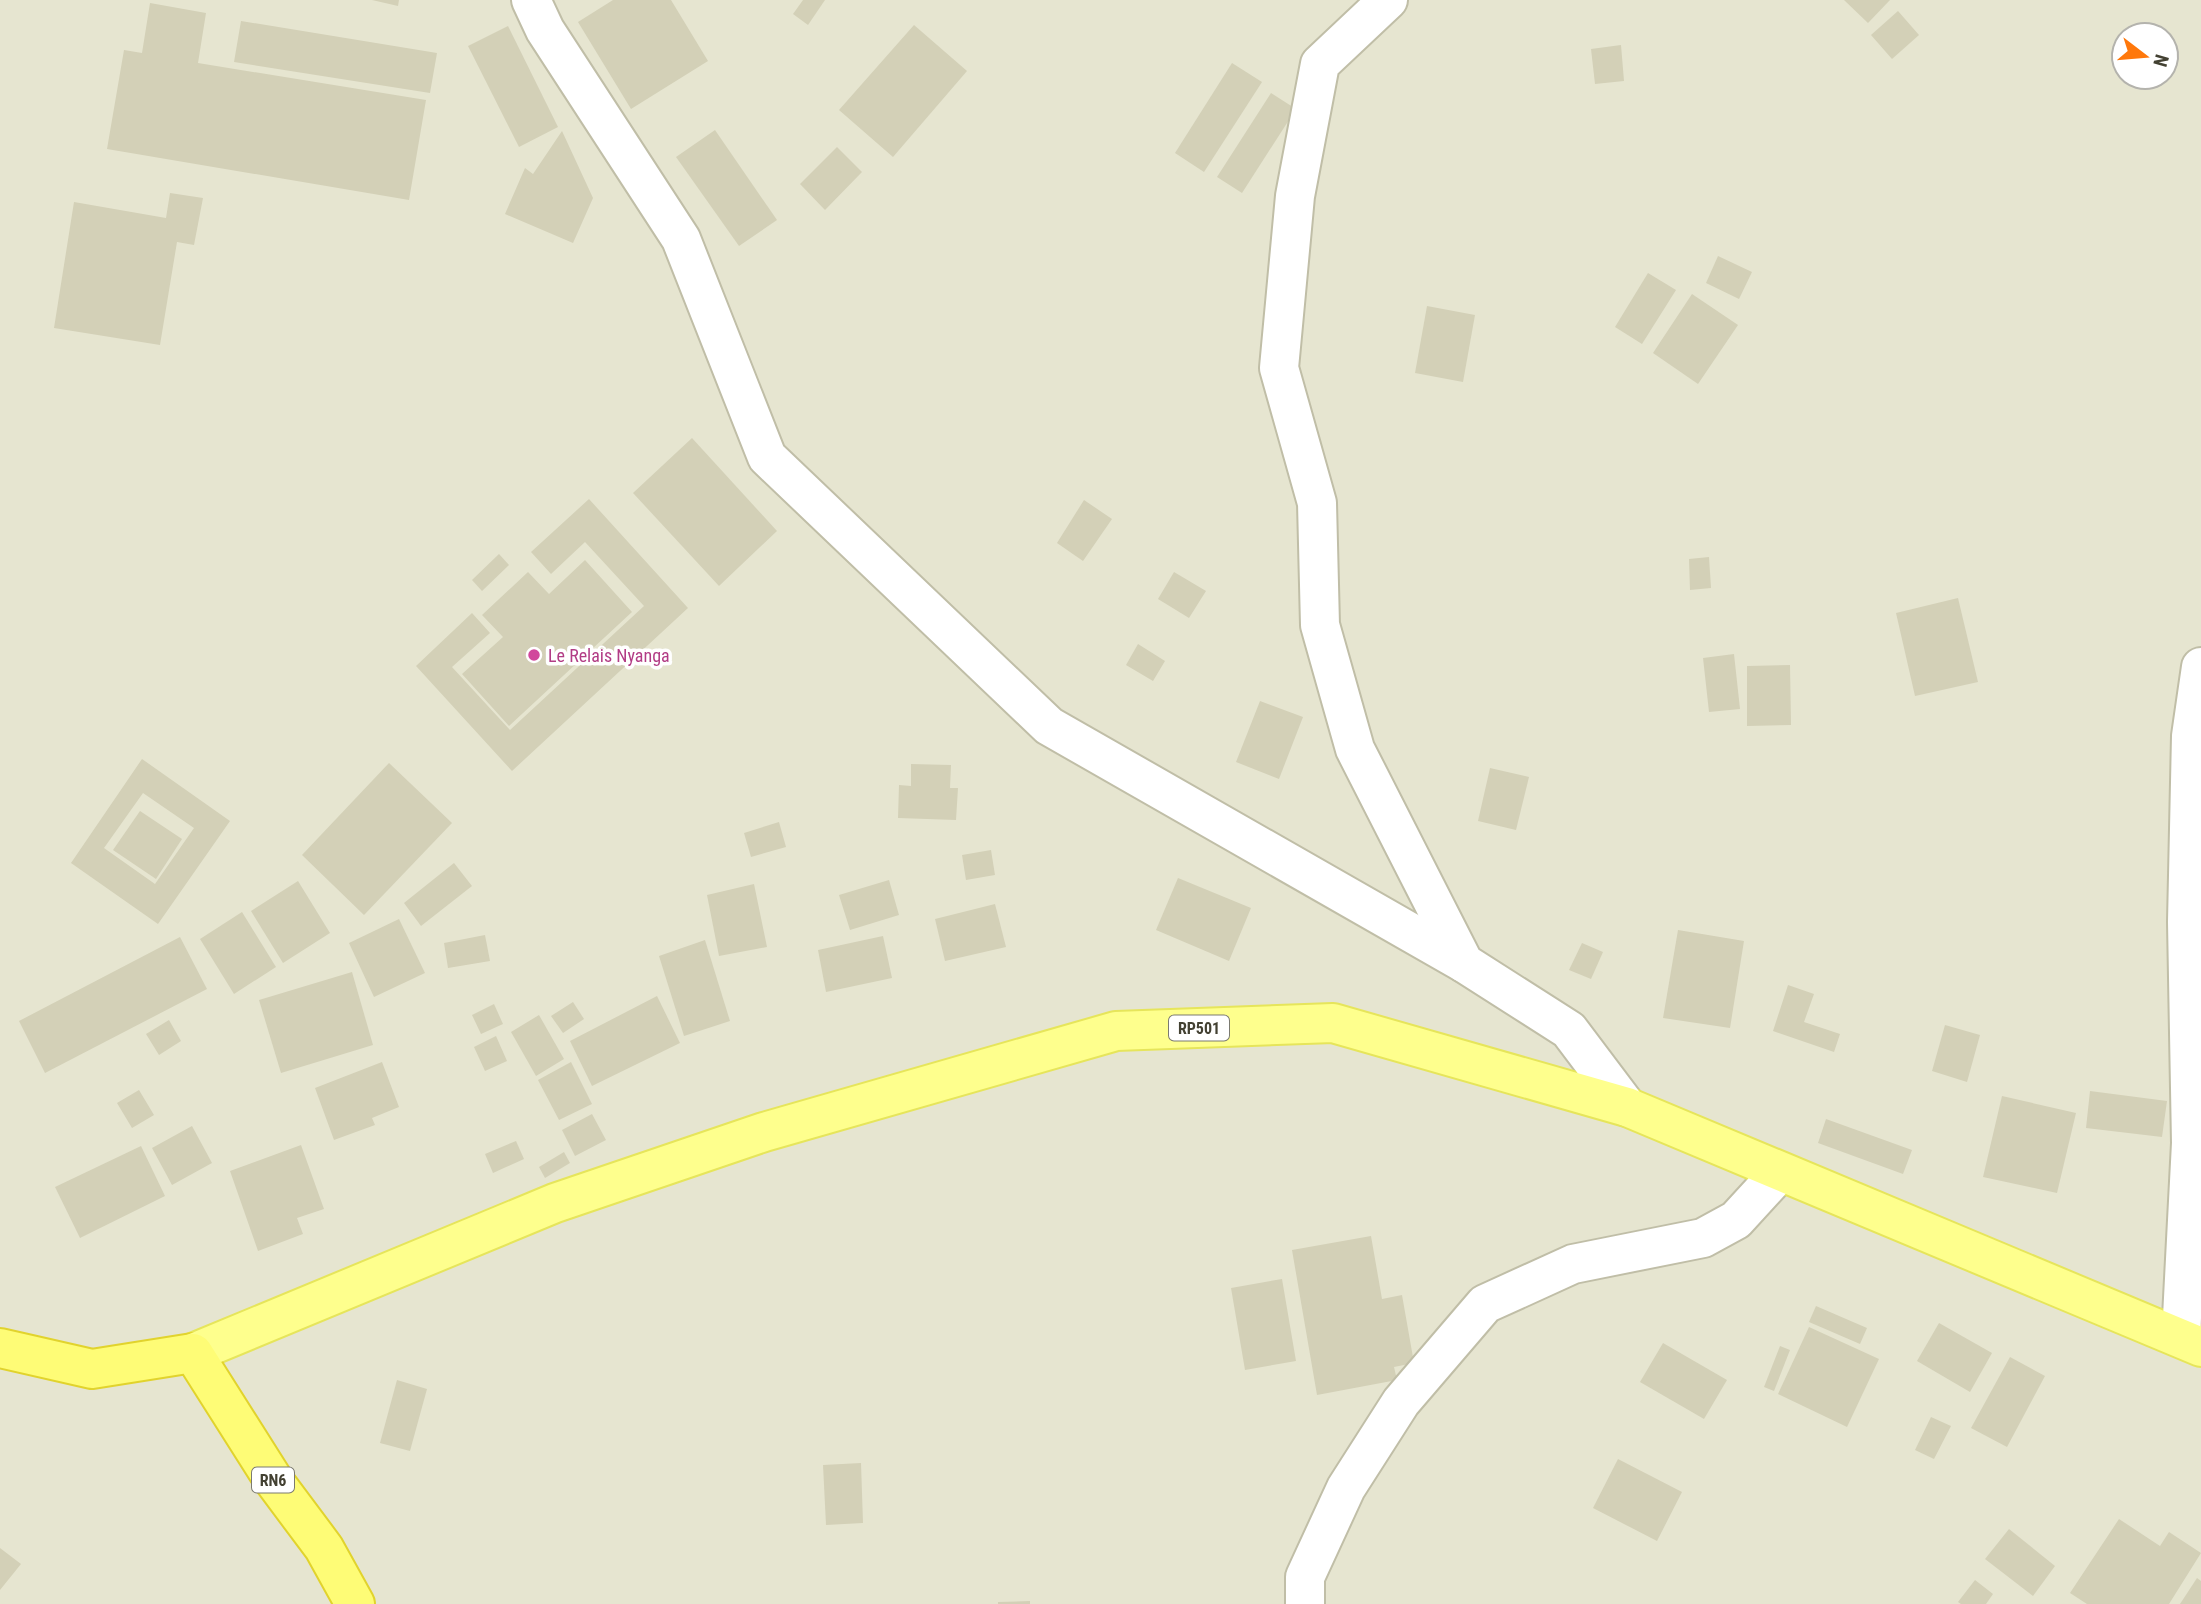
<svg xmlns="http://www.w3.org/2000/svg" width="2201" height="1604" font-family="'Roboto Condensed',sans-serif">
<style>
.residential{fill:#e6e5d0;fill-rule:evenodd}
.building{fill:#d3d0b7;fill-rule:evenodd}
.lines{fill:none;stroke-linecap:round;stroke-linejoin:round}
.minor-casing{stroke:#c0bea7;stroke-width:42}
.primary-casing{stroke:#e6e55b;stroke-width:42}
.trunk-casing{stroke:#e1d32d;stroke-width:42}
.minor{stroke:#fff;stroke-width:38}
.primary{stroke:#feff8d;stroke-width:38}
.trunk{stroke:#fefc76;stroke-width:38}
.hotel-dot{fill:#d1479c;stroke:#fff;stroke-width:2.5}
.labels{text-anchor:middle;dominant-baseline:central;stroke-width:7;stroke-linejoin:round;paint-order:stroke}
.shield{fill:#fff;stroke:#7b7a70;stroke-width:2}
.shield-label{font-size:16px;font-weight:bold;fill:#434132}
.hotel-label{font-size:18px;fill:#b23c85;stroke:#fff;text-anchor:start}
</style>
<rect width="100%" height="100%" fill="#f2f1e2"/>
<!-- residential -->
<path class="residential" d="M0 0H2201V1604H0ZM2124 35H2166V77H2124Z"/>
<!-- building -->
<g class="building">
<path d="M372 0H399L398 6Z"/>
<path d="M613 0H671L708 61 631 109 578 22Z"/>
<path d="M803 0H825L808 25 793 14Z"/>
<path d="M1844 0H1890L1868 23Z"/>
<path d="M150 3 206 13 198 63 426 100 409 200 107 149 124 50 142 53Z"/>
<path d="M1898 11 1919 35 1892 59 1871 35Z"/>
<path d="M241 21 437 53 430 93 234 62Z"/>
<path d="M914 25 967 71 893 157 839 110Z"/>
<path d="M508 26 558 127 519 147 468 46Z"/>
<path d="M1621 45 1624 81 1595 84 1591 49Z"/>
<path d="M1232 63 1262 82 1204 172 1175 153Z"/>
<path d="M1271 93 1296 109 1242 193 1217 177Z"/>
<path d="M715 130 777 220 739 246 676 157Z"/>
<path d="M562 131 593 198 573 243 505 214 525 168 533 174Z"/>
<path d="M837 147 862 172 825 210 800 184Z"/>
<path d="M170 193 203 198 194 245 177 242 160 345 54 328 74 202 166 218Z"/>
<path d="M1718 256 1752 272 1739 299 1706 283Z"/>
<path d="M1648 273 1676 290 1642 344 1615 327Z"/>
<path d="M1692 294 1738 325 1698 384 1653 353Z"/>
<path d="M1427 306 1475 315 1463 382 1415 373Z"/>
<path d="M692 438 777 531 719 586 633 493Z"/>
<path d="M589 499 688 608 512 771 416 666 472 613 490 633 452 667 510 730 644 606 585 542 551 574 531 552Z"/>
<path d="M1084 500 1112 519 1083 561 1057 543Z"/>
<path d="M499 554 509 565 482 591 472 580Z"/>
<path d="M1709 557 1711 588 1690 590 1689 559Z"/>
<path d="M585 560 632 612 509 726 462 674 503 637 482 615 528 572 549 594Z"/>
<path d="M1174 572 1206 591 1189 618 1158 599Z"/>
<path d="M1958 598 1978 682 1915 696 1896 613Z"/>
<path d="M1138 644 1165 661 1153 681 1126 665Z"/>
<path d="M1734 654 1740 709 1709 712 1703 658Z"/>
<path d="M1790 665 1791 725 1747 726V666Z"/>
<path d="M1260 701 1303 717 1279 779 1236 762Z"/>
<path d="M142 759 230 821 158 924 71 863ZM143 793 194 828 155 884 104 848Z"/>
<path d="M389 763 452 823 364 915 302 855Z"/>
<path d="M911 764 951 765 950 788H958L956 820 898 818 899 785 911 786Z"/>
<path d="M1490 768 1529 777 1516 830 1478 821Z"/>
<path d="M140 811 182 839 156 879 113 850Z"/>
<path d="M779 822 786 847 751 857 744 833Z"/>
<path d="M991 850 995 875 966 880 962 855Z"/>
<path d="M454 863 472 886 421 926 404 903Z"/>
<path d="M1178 878 1251 908 1229 961 1156 930Z"/>
<path d="M889 880 899 915 850 930 839 895Z"/>
<path d="M298 881 330 933 283 963 251 911Z"/>
<path d="M754 884 767 947 719 956 707 895Z"/>
<path d="M995 904 1006 947 945 961 935 919Z"/>
<path d="M242 912 276 967 234 994 200 939Z"/>
<path d="M399 919 425 973 374 997 349 943Z"/>
<path d="M1678 930 1744 941 1730 1028 1663 1018Z"/>
<path d="M485 935 490 961 448 968 444 943Z"/>
<path d="M883 936 892 978 826 992 818 950Z"/>
<path d="M180 937 207 989 45 1073 19 1021Z"/>
<path d="M705 940 730 1021 684 1036 659 956Z"/>
<path d="M1582 943 1603 952 1591 979 1569 970Z"/>
<path d="M352 972 373 1045 281 1073 259 1000Z"/>
<path d="M1788 985 1814 994 1804 1022 1840 1034 1834 1052 1773 1031Z"/>
<path d="M657 996 680 1043 592 1086 570 1041Z"/>
<path d="M573 1002 584 1019 563 1033 551 1016Z"/>
<path d="M494 1004 503 1024 481 1034 472 1015Z"/>
<path d="M539 1015 564 1059 536 1076 511 1032Z"/>
<path d="M169 1020 181 1041 159 1055 146 1034Z"/>
<path d="M1945 1025 1980 1035 1967 1082 1932 1071Z"/>
<path d="M496 1036 507 1061 485 1071 474 1047Z"/>
<path d="M382 1062 399 1107 372 1118 375 1125 334 1140 315 1088Z"/>
<path d="M571 1062 592 1104 559 1120 538 1080Z"/>
<path d="M139 1090 154 1115 132 1128 117 1103Z"/>
<path d="M2090 1091 2167 1101 2162 1137 2086 1128Z"/>
<path d="M2002 1096 2076 1113 2057 1193 1983 1177Z"/>
<path d="M592 1114 606 1140 575 1156 562 1130Z"/>
<path d="M1826 1119 1912 1150 1903 1174 1818 1143Z"/>
<path d="M192 1126 212 1163 172 1185 152 1148Z"/>
<path d="M516 1141 524 1159 493 1173 485 1154Z"/>
<path d="M301 1145 324 1209 297 1218 303 1234 258 1251 230 1171Z"/>
<path d="M141 1146 165 1196 80 1238 55 1187Z"/>
<path d="M564 1152 570 1163 545 1178 539 1167Z"/>
<path d="M1371 1236 1382 1299 1402 1295 1414 1363 1394 1367 1397 1380 1317 1395 1292 1250Z"/>
<path d="M1282 1279 1296 1361 1245 1370 1231 1288Z"/>
<path d="M1816 1306 1867 1328 1860 1344 1809 1322Z"/>
<path d="M1939 1323 1992 1353 1970 1392 1917 1361Z"/>
<path d="M1809 1327 1879 1359 1847 1427 1778 1394Z"/>
<path d="M1663 1343 1727 1380 1704 1419 1640 1382Z"/>
<path d="M1780 1346 1790 1350 1774 1391 1764 1387Z"/>
<path d="M2010 1357 2045 1376 2007 1447 1971 1428Z"/>
<path d="M397 1380 427 1389 410 1451 380 1443Z"/>
<path d="M1931 1417 1951 1426 1934 1459 1915 1450Z"/>
<path d="M1618 1459 1682 1492 1657 1541 1593 1508Z"/>
<path d="M861 1463 863 1523 826 1525 823 1465Z"/>
<path d="M2119 1519 2160 1546 2169 1532 2201 1553 2169 1604H2087L2070 1593Z"/>
<path d="M2009 1529 2055 1566 2033 1596 1985 1559Z"/>
<path d="M0 1548 21 1564 0 1590Z"/>
<path d="M2197 1578 2201 1581V1604H2180Z"/>
<path d="M1975 1580 1993 1594 1986 1604H1961L1958 1602Z"/>
<path d="M1030 1601V1604H998V1602Z"/>
</g>
<g class="lines">
<defs>
<g id="minor">
<path d="M531 0 545 30 681 239 767 457 1049 726 1464 963"/>
<path d="M1388 0 1320 64 1295 196 1279 368 1317 503 1320 625 1355 749 1464 963 1569 1030 1627 1107"/>
<path d="M2181 1337 2191 1143 2187 922 2191 736 2201 667"/>
<path d="M1305 1604V1577L1346 1488 1401 1402 1485 1304 1573 1264 1703 1238 1736 1220 1780 1172"/>
</g>
<path id="primary" d="M193 1353 555 1203 764 1132 1116 1031 1333 1023 1627 1107 2201 1347"/>
<path id="trunk" d="M0 1348 92 1369 193 1353 274 1481 324 1548 355 1604"/>
</defs>
<!-- minor casing -->
<use href="#minor" class="minor-casing"/>
<!-- primary casing -->
<use href="#primary" class="primary-casing"/>
<!-- trunk casing -->
<use href="#trunk" class="trunk-casing"/>
<!-- minor -->
<use href="#minor" class="minor"/>
<!-- primary -->
<use href="#primary" class="primary"/>
<!-- trunk -->
<use href="#trunk" class="trunk"/>
</g>
<!-- markers -->
<circle class="hotel-dot" cx="534" cy="655" r="7"/>
<g class="labels">
<!-- shield labels -->
<g class="shield">
<rect x="1169" y="1015.5" width="60" height="25" rx="5"/>
<rect x="252" y="1467.5" width="42" height="25" rx="5"/>
</g>
<g class="shield-label">
<text x="1199" y="1028">RP501</text>
<text x="273" y="1480">RN6</text>
</g>
<!-- hotel labels -->
<g class="hotel-label">
<text x="548" y="655">Le Relais Nyanga</text>
</g>
</g>
<!-- north arrow -->
<g transform="translate(2145 56) rotate(106)"><circle r="33" fill="#ffffff" stroke="#b4b3ad" stroke-width="2"/>
<path d="M0-5L12 26L0 18L-12 26Z" fill="#ff780b"/>
<text y="-10" font-size="19" font-weight="bold" text-anchor="middle" fill="#434132">N</text>
</g>
</svg>
